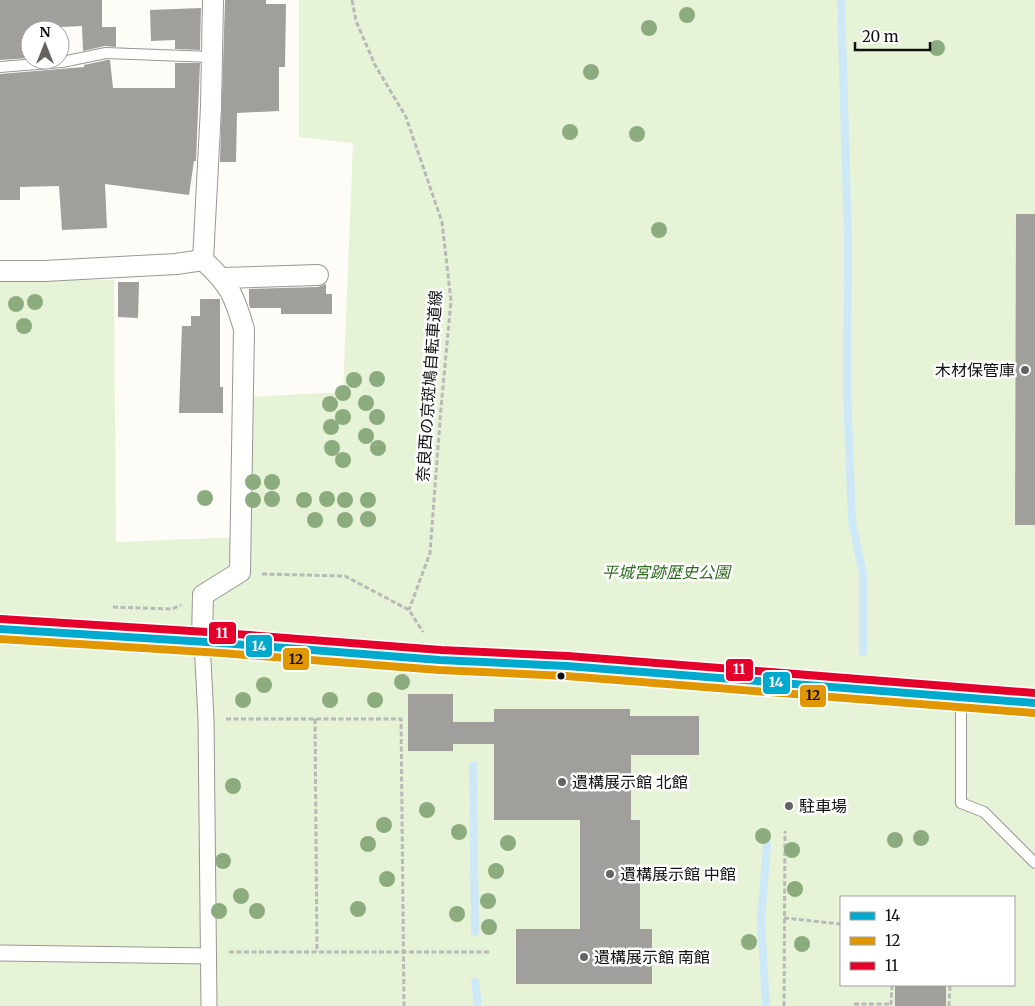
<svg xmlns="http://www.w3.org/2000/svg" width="1035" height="1006" font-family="Merriweather,'Noto Sans JP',serif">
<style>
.green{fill:#e7f3d7;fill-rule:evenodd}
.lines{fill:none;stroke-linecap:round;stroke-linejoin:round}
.stream{stroke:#cde8f7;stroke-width:8}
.building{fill:#a19f9c}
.service-casing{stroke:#979795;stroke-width:12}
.pedestrian-casing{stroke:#979795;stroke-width:17}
.minor-casing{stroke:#979795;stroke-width:22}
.secondary-casing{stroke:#8e8d8b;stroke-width:29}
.path{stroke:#b9b9b8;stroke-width:3;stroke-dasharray:5 2.5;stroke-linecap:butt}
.service{stroke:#fffffe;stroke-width:10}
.pedestrian{stroke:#fffffe;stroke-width:15}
.minor{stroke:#fffffe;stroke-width:20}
.secondary{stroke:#f6f4eb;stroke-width:28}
.bus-1-casing{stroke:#fff;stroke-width:11}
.bus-2-casing{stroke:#fff;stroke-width:11}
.bus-3-casing{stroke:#fff;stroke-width:11}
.bus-1{stroke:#00a9ce;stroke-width:8}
.bus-2{stroke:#e09702;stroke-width:8}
.bus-3{stroke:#e4002b;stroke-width:8}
.tree{fill:#8cac80}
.poi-dot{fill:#646362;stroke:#fff;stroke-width:2}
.bus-dot{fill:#111;stroke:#fff;stroke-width:2}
.labels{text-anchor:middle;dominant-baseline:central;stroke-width:5;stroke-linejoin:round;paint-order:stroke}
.poi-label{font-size:16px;fill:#111;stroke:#fff;text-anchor:start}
.street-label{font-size:16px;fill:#111;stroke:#fff}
.park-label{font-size:16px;font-style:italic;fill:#2f6b1f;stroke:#fff}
.line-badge{stroke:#fff;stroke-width:2}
.badge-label{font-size:14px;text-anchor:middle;font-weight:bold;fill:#fff}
.pale-badge-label{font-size:14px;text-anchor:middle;font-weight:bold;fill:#111}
</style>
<rect width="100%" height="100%" fill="#fdfcf7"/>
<!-- green -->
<path class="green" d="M299 0H1035V1006H0V279L114 280 116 542 245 537 251 397 343 392 353 143 299 137ZM841 897H1014V985H841Z"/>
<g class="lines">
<!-- stream -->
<g class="stream">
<path d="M841 0 848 239 847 391 852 522 863 574V652"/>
<path d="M473 765 475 932"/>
<path d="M475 982 478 1006"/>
<path d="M766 1006 761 920 767 845"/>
</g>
</g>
<!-- building -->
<g class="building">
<path d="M0 0H102V27H116V47L105 46 83 51 82 26 40 28V30H30V58L0 60Z"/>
<path d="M225 0H266V4H286L285 67H279V111L237 113 236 162H220Z"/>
<path d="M201 8 200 50 175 49V40L151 41 150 10Z"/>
<path d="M107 60H110L113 88H175V63H200L196 161H194L189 195 105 184 107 228 62 230 59 186 20 187V200H0V74L84 67V65Z"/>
<path d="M1016 214H1035V525H1015Z"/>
<path d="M118 282H139L138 318 118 317Z"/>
<path d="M326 284V294H332V314H281V308H250L249 304V289L318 287Z"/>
<path d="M200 299H220V387H223V413H179L182 326H191V316H200Z"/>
<path d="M408 694H453V722H494V709H630V716H699V755H631V820H640V929H652V984H516V929H580V820H494V744H453V751H408Z"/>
<rect x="895" y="985" width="51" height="21"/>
</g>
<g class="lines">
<defs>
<g id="service">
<path d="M0 67 62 62 106 53 211 57"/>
<path d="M961 698V803L984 812 1035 863"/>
</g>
<g id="pedestrian">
<path d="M202 641 206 719 209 1006"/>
<path d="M0 953 208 956"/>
</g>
<g id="minor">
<path d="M0 271H44L176 264 203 260"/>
<path d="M222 278 318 275"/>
<path d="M202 641 203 595 240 572 244 329C234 295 230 285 203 260L211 107 213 0"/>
</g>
<path id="secondary" d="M0 629 222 643 440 660 567 666 1035 703"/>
</defs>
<!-- service casing -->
<use href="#service" class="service-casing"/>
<!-- pedestrian casing -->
<use href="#pedestrian" class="pedestrian-casing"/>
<!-- minor casing -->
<use href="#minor" class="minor-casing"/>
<!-- secondary casing -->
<use href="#secondary" class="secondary-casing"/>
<!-- path -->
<g class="path">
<path d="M352 0 356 21 375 65 406 117 442 222 451 301 441 408 430 553 409 610"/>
<path d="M262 574 345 576 409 610 423 632"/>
<path d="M113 607 172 609 181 605"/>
<path d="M226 719H401L404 1006"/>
<path d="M315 719 317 952"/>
<path d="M784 918 841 924"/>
<path d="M229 952H491"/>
<path d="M854 1004H891"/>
<path d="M891 1005 892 985"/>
<path d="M784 1006 785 831"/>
<path d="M949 1006 950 985"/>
</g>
<!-- service -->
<use href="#service" class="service"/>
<!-- pedestrian -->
<use href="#pedestrian" class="pedestrian"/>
<!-- minor -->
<use href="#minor" class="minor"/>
<!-- secondary -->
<use href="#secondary" class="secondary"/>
<defs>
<path id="bus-1" d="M0 629 222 643 440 660 567 666 1035 703"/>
<path id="bus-2" d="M0 639 221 653 439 670 566 676 1034 713"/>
<path id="bus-3" d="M1 619 223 633 441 650 568 656 1035 693"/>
</defs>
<!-- bus-1 casing -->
<use href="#bus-1" class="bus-1-casing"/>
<!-- bus-2 casing -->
<use href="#bus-2" class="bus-2-casing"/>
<!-- bus-3 casing -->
<use href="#bus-3" class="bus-3-casing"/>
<!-- bus-1 -->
<use href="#bus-1" class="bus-1"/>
<!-- bus-2 -->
<use href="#bus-2" class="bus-2"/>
<!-- bus-3 -->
<use href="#bus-3" class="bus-3"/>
</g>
<!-- trees -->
<g class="tree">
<circle cx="687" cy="15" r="8"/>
<circle cx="649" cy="28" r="8"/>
<circle cx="937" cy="48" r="8"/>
<circle cx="591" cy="72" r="8"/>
<circle cx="570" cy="132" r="8"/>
<circle cx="637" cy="134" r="8"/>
<circle cx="659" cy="230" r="8"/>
<circle cx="35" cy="302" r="8"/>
<circle cx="16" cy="304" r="8"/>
<circle cx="24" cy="326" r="8"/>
<circle cx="377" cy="379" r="8"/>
<circle cx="354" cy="380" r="8"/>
<circle cx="343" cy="393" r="8"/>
<circle cx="366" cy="403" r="8"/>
<circle cx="330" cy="404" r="8"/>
<circle cx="343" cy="417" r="8"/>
<circle cx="377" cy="417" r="8"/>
<circle cx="331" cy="427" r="8"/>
<circle cx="366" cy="436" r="8"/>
<circle cx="332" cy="448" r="8"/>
<circle cx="378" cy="448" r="8"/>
<circle cx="343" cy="460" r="8"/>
<circle cx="253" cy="482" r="8"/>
<circle cx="272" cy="482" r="8"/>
<circle cx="205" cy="498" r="8"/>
<circle cx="272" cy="499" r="8"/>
<circle cx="327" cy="499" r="8"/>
<circle cx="253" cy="500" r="8"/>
<circle cx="304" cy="500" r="8"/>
<circle cx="345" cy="500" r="8"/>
<circle cx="368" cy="500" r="8"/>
<circle cx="368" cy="519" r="8"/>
<circle cx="315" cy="520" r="8"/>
<circle cx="345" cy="520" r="8"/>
<circle cx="402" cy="682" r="8"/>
<circle cx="264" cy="685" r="8"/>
<circle cx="243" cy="700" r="8"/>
<circle cx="330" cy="700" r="8"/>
<circle cx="375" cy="700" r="8"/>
<circle cx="233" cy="786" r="8"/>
<circle cx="427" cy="810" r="8"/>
<circle cx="384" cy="825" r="8"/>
<circle cx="459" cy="832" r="8"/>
<circle cx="763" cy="836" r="8"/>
<circle cx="921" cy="838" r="8"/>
<circle cx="895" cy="840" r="8"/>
<circle cx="508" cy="843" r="8"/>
<circle cx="368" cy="844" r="8"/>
<circle cx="792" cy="850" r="8"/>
<circle cx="223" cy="861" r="8"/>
<circle cx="496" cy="871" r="8"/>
<circle cx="387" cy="879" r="8"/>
<circle cx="795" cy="889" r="8"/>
<circle cx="241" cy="896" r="8"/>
<circle cx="488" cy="901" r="8"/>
<circle cx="358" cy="909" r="8"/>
<circle cx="219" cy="911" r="8"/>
<circle cx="257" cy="911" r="8"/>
<circle cx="457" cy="914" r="8"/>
<circle cx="489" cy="927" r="8"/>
<circle cx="749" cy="942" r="8"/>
<circle cx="802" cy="944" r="8"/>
</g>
<!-- markers -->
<g class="poi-dot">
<circle cx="1025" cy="370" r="5"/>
<circle cx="562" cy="782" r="5"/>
<circle cx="789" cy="806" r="5"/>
<circle cx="610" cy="874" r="5"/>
<circle cx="584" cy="957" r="5"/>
</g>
<circle class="bus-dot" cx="561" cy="676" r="4.5"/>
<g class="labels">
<!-- poi labels -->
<g class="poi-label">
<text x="1015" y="370" text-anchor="end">木材保管庫</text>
<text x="572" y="782">遺構展示館 北館</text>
<text x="799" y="806">駐車場</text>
<text x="620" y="874">遺構展示館 中館</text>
<text x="594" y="957">遺構展示館 南館</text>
</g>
<!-- street labels -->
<g class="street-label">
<text transform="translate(429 386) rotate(-86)">奈良西の京斑鳩自転車道線</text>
</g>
<!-- park labels -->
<g class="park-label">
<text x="666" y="572">平城宮跡歴史公園</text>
</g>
</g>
<g class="line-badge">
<rect x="208" y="621" width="29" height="24" rx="5" fill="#e4002b"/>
<rect x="245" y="634" width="28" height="24" rx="5" fill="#00a9ce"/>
<rect x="282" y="647" width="28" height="24" rx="5" fill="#e09702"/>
<rect x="725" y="658" width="29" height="24" rx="5" fill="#e4002b"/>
<rect x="762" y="671" width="29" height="24" rx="5" fill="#00a9ce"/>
<rect x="799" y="684" width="28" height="24" rx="5" fill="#e09702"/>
</g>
<g class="badge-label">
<text x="222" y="638">11</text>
<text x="259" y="651">14</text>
<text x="739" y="674">11</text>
<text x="776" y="687">14</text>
</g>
<g class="pale-badge-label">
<text x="296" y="664">12</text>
<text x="813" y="700">12</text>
</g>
<!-- legend -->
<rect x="840" y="896" width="175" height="90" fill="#ffffff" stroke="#a0a0a0"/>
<rect x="850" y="912" width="25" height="8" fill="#00a9ce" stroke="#a0a0a0"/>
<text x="885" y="921" font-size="15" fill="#111111">14</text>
<rect x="850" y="937" width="25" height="8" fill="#e09702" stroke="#a0a0a0"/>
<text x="885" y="946" font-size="15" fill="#111111">12</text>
<rect x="850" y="962" width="25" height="8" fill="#e4002b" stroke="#a0a0a0"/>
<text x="885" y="971" font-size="15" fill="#111111">11</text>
<!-- north arrow -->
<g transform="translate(45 45)"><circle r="24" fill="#ffffff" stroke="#a0a0a0"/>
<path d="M0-4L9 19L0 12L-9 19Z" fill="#646362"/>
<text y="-8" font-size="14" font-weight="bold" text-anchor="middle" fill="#111111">N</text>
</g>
<!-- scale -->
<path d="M855 42v8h75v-8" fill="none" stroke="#111111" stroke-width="2.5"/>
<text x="862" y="42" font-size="15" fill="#111111" stroke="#ffffff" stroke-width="4" paint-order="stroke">20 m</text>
</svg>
